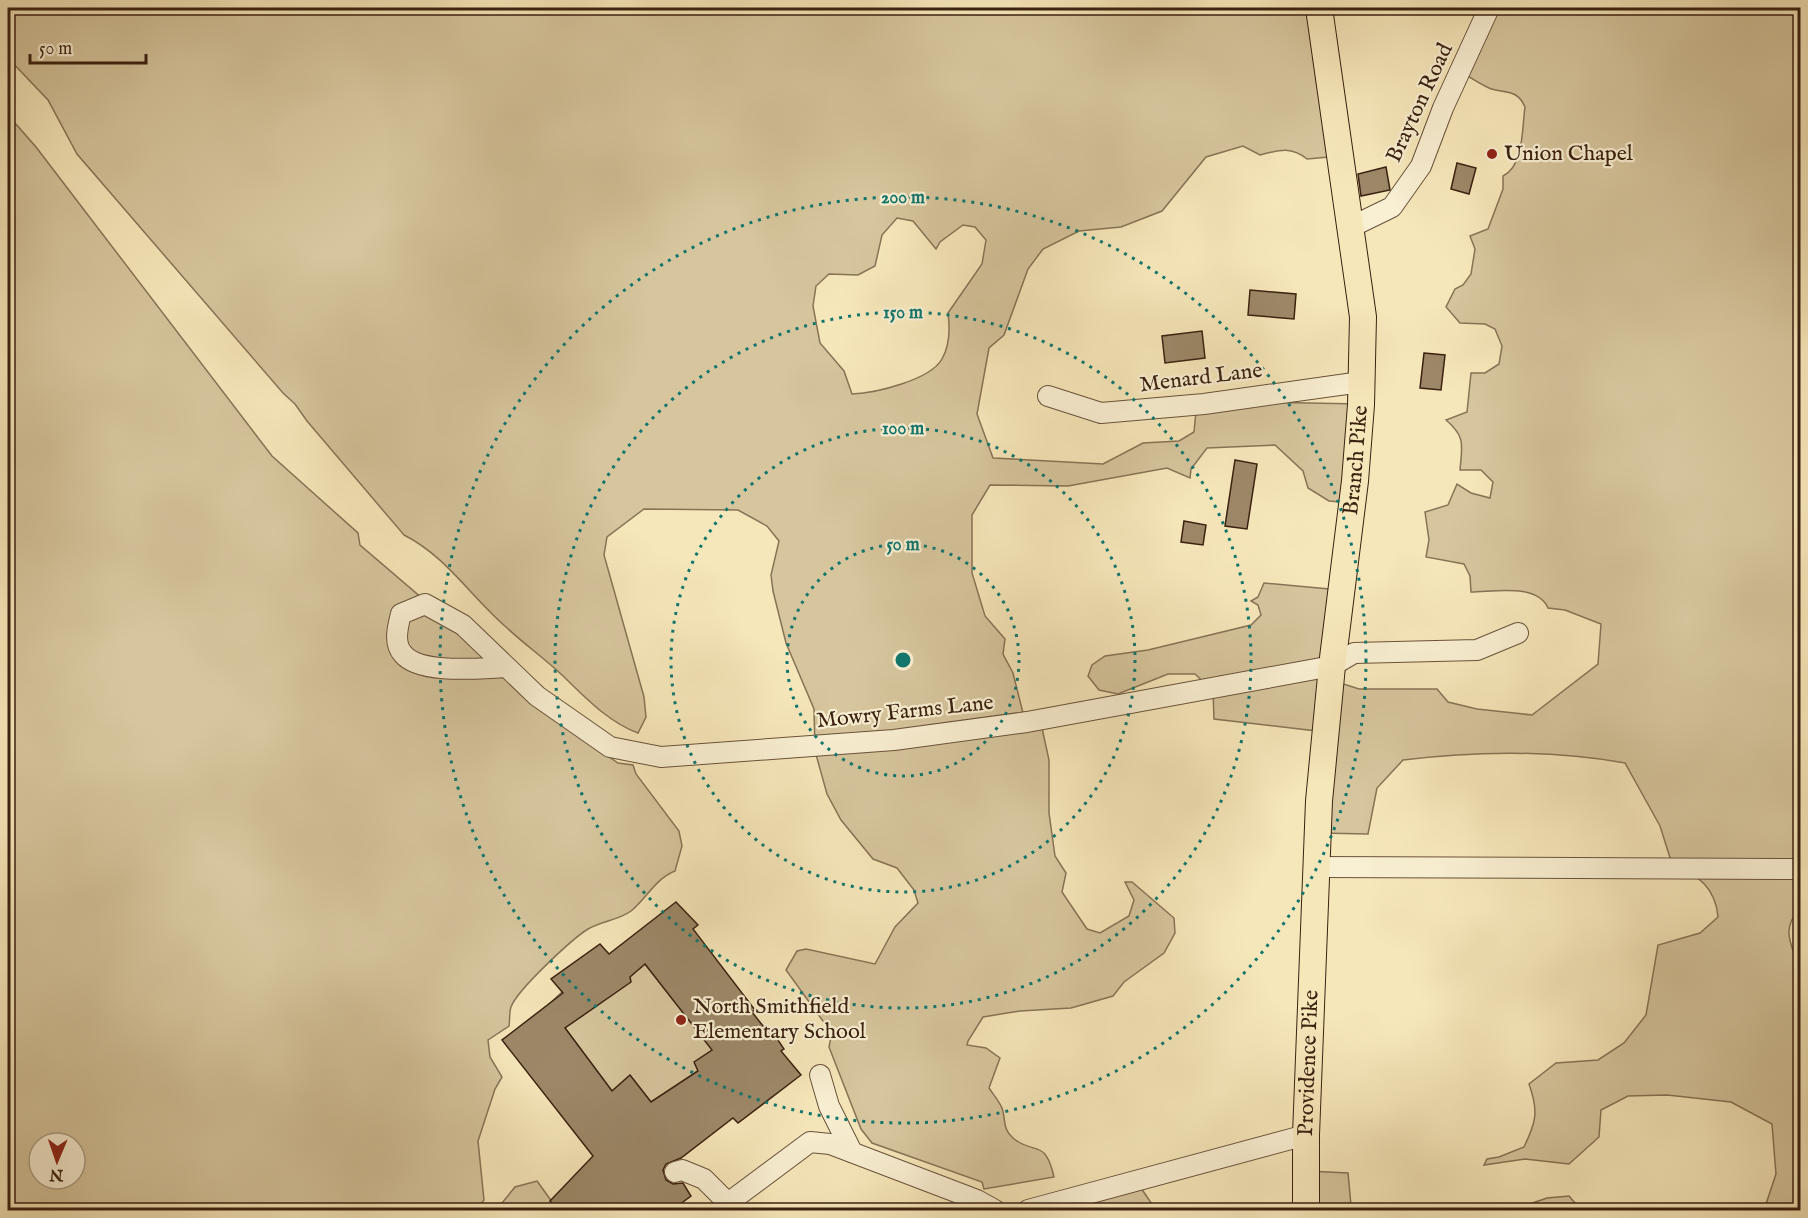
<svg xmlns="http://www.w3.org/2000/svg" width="1808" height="1218" font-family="'IM FELL English',serif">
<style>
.green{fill:#d6c59d;stroke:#887356;stroke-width:1.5;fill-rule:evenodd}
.building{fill:#9c8868;stroke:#3a2110;stroke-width:1.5;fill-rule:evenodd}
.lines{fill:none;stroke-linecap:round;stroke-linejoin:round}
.minor-casing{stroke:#69523a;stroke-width:22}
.major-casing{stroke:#3a2110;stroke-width:28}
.minor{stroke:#f9efd2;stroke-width:20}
.major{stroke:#f6e7ba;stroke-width:26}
.ring{fill:none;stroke:#0f766e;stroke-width:3;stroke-dasharray:3 6}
.poi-dot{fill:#8f2418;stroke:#f9efd2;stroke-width:2}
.labels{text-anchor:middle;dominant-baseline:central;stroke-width:4.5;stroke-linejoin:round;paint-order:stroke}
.street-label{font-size:22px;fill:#3a2110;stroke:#f9efd2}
.poi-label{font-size:22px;fill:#3a2110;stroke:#f9efd2;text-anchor:start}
.centre{fill:#0f766e;stroke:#f9efd2;stroke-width:3}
.ring-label{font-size:18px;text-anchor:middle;font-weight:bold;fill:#0f766e;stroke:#f9efd2;stroke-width:4.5;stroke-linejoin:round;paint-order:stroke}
</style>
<rect width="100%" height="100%" fill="#f6e7ba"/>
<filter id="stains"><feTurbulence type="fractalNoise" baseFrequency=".00333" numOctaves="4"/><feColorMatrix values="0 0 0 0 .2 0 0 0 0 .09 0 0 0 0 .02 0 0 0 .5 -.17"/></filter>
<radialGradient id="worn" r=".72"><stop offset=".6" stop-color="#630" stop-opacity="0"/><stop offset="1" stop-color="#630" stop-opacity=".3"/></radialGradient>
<!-- green -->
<g class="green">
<path d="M8 8H1318L1340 156 1307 159C1291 146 1279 150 1260 155L1243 146 1206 157 1162 211 1121 227 1079 231 1043 249 1028 269 1004 335 989 348 977 414 993 458 1103 464 1143 443 1179 441 1194 432 1196 411 1255 402 1360 404 1352 503 1329 501 1308 488 1303 471 1275 445 1207 448 1191 469 1190 478 1167 468 1068 486 990 485 972 515V573L985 616 1005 639 1003 654 1013 673 1023 713 1042 728 1049 760V813L1055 856 1066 873 1062 892 1087 929 1100 933 1129 916 1134 900 1125 882H1132L1174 918 1175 933 1164 953 1124 982 1113 996 1071 1008 1020 1011 983 1017 968 1041 967 1045 986 1048 1000 1058 989 1088C993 1094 999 1101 1002 1108 1006 1119 1002 1129 1013 1138 1034 1156 1045 1137 1054 1177L984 1189 982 1182 872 1143 861 1129 829 1047 831 1037 828 1028 786 970 797 951 806 949 875 964 895 927 918 903 914 890 897 868 873 859 841 820 827 794 815 751 814 709 786 643 773 591 771 575 779 541 767 526 738 510 644 509 607 537 604 555 644 697 646 717 638 733C608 722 585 697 562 675 544 658 524 644 506 627 471 597 446 556 404 535L307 421 295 404 283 393 77 154 48 100 8 58ZM897 218 913 221 936 249 940 242 963 225 975 227 986 240 982 264 948 313C950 328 950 345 942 359 930 380 876 393 852 394L844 371 820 343 813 306 816 286 829 274 858 275 875 266 882 235Z"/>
<path d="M1490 8H1800V909C1779 930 1793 946 1800 971V1210H1764L1776 1174 1772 1124 1731 1102 1667 1095 1628 1096 1601 1110 1599 1137 1569 1164 1525 1159 1484 1165 1487 1159 1499 1157 1524 1147C1536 1122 1539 1112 1529 1084L1556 1063 1598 1060 1624 1043 1646 1015 1658 945 1700 933 1718 917C1716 890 1698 872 1673 867L1660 826 1625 763C1552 750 1476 751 1403 760L1377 788 1368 834 1319 833 1325 732 1214 719 1213 691 1195 674H1168L1118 694 1099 690 1088 676 1092 665 1105 656 1148 650 1251 625 1261 615 1258 605 1251 601 1258 597 1264 583 1340 590 1331 680 1359 689H1437L1448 702 1477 709 1532 715 1598 664 1601 624 1565 610 1548 608C1537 583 1494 592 1471 592L1470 576 1464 564 1426 557 1429 540 1425 512 1448 505 1457 484 1471 493 1490 498 1493 482 1481 470H1460C1462 445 1466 437 1446 420L1467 412 1471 373H1485L1499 364 1502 346 1495 329 1485 324 1460 323 1446 307 1455 289 1463 285 1471 274 1475 249 1470 236 1488 229 1503 189V176C1524 166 1522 128 1525 107 1517 88 1504 94 1489 88 1480 84 1471 78 1463 73Z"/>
<path d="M8 115 36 147 272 456 358 533 360 545 602 752 618 763 633 765 636 774 679 831 682 846 675 871C655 879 647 898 631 911 619 920 602 921 588 929 572 939 517 990 511 1007 509 1013 510 1020 509 1026L488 1040 490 1057 502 1077 495 1089 478 1141 484 1200 476 1210H8ZM39 1143H75V1179H39Z"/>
<path d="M645 964 708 1044 728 1028 698 1071 651 1102 630 1075 612 1091 548 1005 562 992 582 1016Z"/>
<path d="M1307 1171 1348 1173 1351 1205 1356 1210H1306Z"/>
<path d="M537 1181 558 1210H491L498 1208 515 1187Z"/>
<path d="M1141 1188 1156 1210H1080L1116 1192Z"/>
<path d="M1569 1196 1581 1210H1512L1547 1198Z"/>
</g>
<!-- building -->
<g class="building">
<path d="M1457 163 1476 168 1469 194 1451 189Z"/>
<path d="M1386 167 1390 190 1361 196 1358 174Z"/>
<path d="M1250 290 1296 294 1294 319 1248 315Z"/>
<path d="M1202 331 1205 358 1165 363 1162 336Z"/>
<path d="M1424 353 1445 355 1441 390 1420 388Z"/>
<path d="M1235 460 1257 464 1247 529 1225 526Z"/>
<path d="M1184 521 1206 525 1203 545 1181 542Z"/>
<path d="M676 902 698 925 693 929 755 1010 752 1012 770 1035 774 1034 784 1049 781 1051 801 1075 738 1123 733 1118 681 1158 666 1164 663 1170 666 1180 673 1184 683 1183 691 1196 672 1210H558L550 1201 593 1156 502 1040 563 993 551 979 600 944 609 954ZM645 964 712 1050 694 1062 698 1071 651 1102 630 1075 612 1091 565 1028 631 982 630 977Z"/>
</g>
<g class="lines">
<defs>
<g id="minor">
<path d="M1351 227 1392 207 1421 166 1443 108 1489 8"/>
<path d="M1048 396 1101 413 1204 404 1361 382"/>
<path d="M507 667C481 668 420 675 403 654 393 643 398 626 401 614L425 604 463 625 537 696 610 747 661 757 894 740 1027 722 1332 666 1354 653 1477 650 1518 633"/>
<path d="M1317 867 1800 869"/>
<path d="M820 1075 829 1106 852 1152"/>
<path d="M675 1172 682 1170 704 1179 728 1203 721 1210"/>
<path d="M728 1203 810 1142 830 1144 977 1200 995 1210"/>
<path d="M1028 1210 1306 1135"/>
</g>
<g id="major">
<path id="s1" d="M1306 1210V1135L1319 801 1332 666 1355 481 1361 405 1363 317 1319 8"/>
</g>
</defs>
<!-- minor casing -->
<use href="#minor" class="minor-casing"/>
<!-- major casing -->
<use href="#major" class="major-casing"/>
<!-- minor -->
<use href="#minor" class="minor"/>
<!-- major -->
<use href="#major" class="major"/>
</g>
<!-- distance rings -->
<g class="ring">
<circle cx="903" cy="660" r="116"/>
<circle cx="903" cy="660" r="232"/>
<circle cx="903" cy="660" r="348"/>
<circle cx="903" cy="660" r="463"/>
</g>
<!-- markers -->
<g class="poi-dot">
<circle cx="1492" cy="154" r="6"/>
<circle cx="681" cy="1020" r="6"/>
</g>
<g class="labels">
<!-- street labels -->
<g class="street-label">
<text transform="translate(1420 103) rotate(-65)">Brayton Road</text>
<text transform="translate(1201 378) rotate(-7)">Menard Lane</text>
<text stroke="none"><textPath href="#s1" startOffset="752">Branch Pike</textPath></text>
<text transform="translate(905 712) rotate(-6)">Mowry Farms Lane</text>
<text stroke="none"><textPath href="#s1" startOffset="147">Providence Pike</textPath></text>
</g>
<!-- poi labels -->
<g class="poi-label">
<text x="1504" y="154">Union Chapel</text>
<text x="693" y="1007">North Smithfield<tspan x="693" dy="25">Elementary School</tspan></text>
</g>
</g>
<circle cx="903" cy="660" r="9" class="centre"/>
<g class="ring-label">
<text x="903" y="203">200 m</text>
<text x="903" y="318">150 m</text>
<text x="903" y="434">100 m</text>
<text x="903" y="550">50 m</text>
</g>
<!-- margin -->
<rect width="1808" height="1218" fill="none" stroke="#f6e7ba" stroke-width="30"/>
<rect x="9" y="9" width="1790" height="1200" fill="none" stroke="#3a2110" stroke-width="3"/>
<rect x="15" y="15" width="1778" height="1188" fill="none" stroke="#3a2110" stroke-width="1.5"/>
<!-- north arrow -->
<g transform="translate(57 1161) rotate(182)"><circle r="28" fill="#f9efd2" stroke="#ad9d84" stroke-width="1.5"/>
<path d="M0-4.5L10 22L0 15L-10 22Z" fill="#8f2418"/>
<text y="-9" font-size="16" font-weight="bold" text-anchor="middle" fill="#3a2110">N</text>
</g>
<!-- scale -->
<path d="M30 54v9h116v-9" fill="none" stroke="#3a2110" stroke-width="3"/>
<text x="39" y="54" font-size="18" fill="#3a2110" stroke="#f9efd2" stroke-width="4.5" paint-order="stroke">50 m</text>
<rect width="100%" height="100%" filter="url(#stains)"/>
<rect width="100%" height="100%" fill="url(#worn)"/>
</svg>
